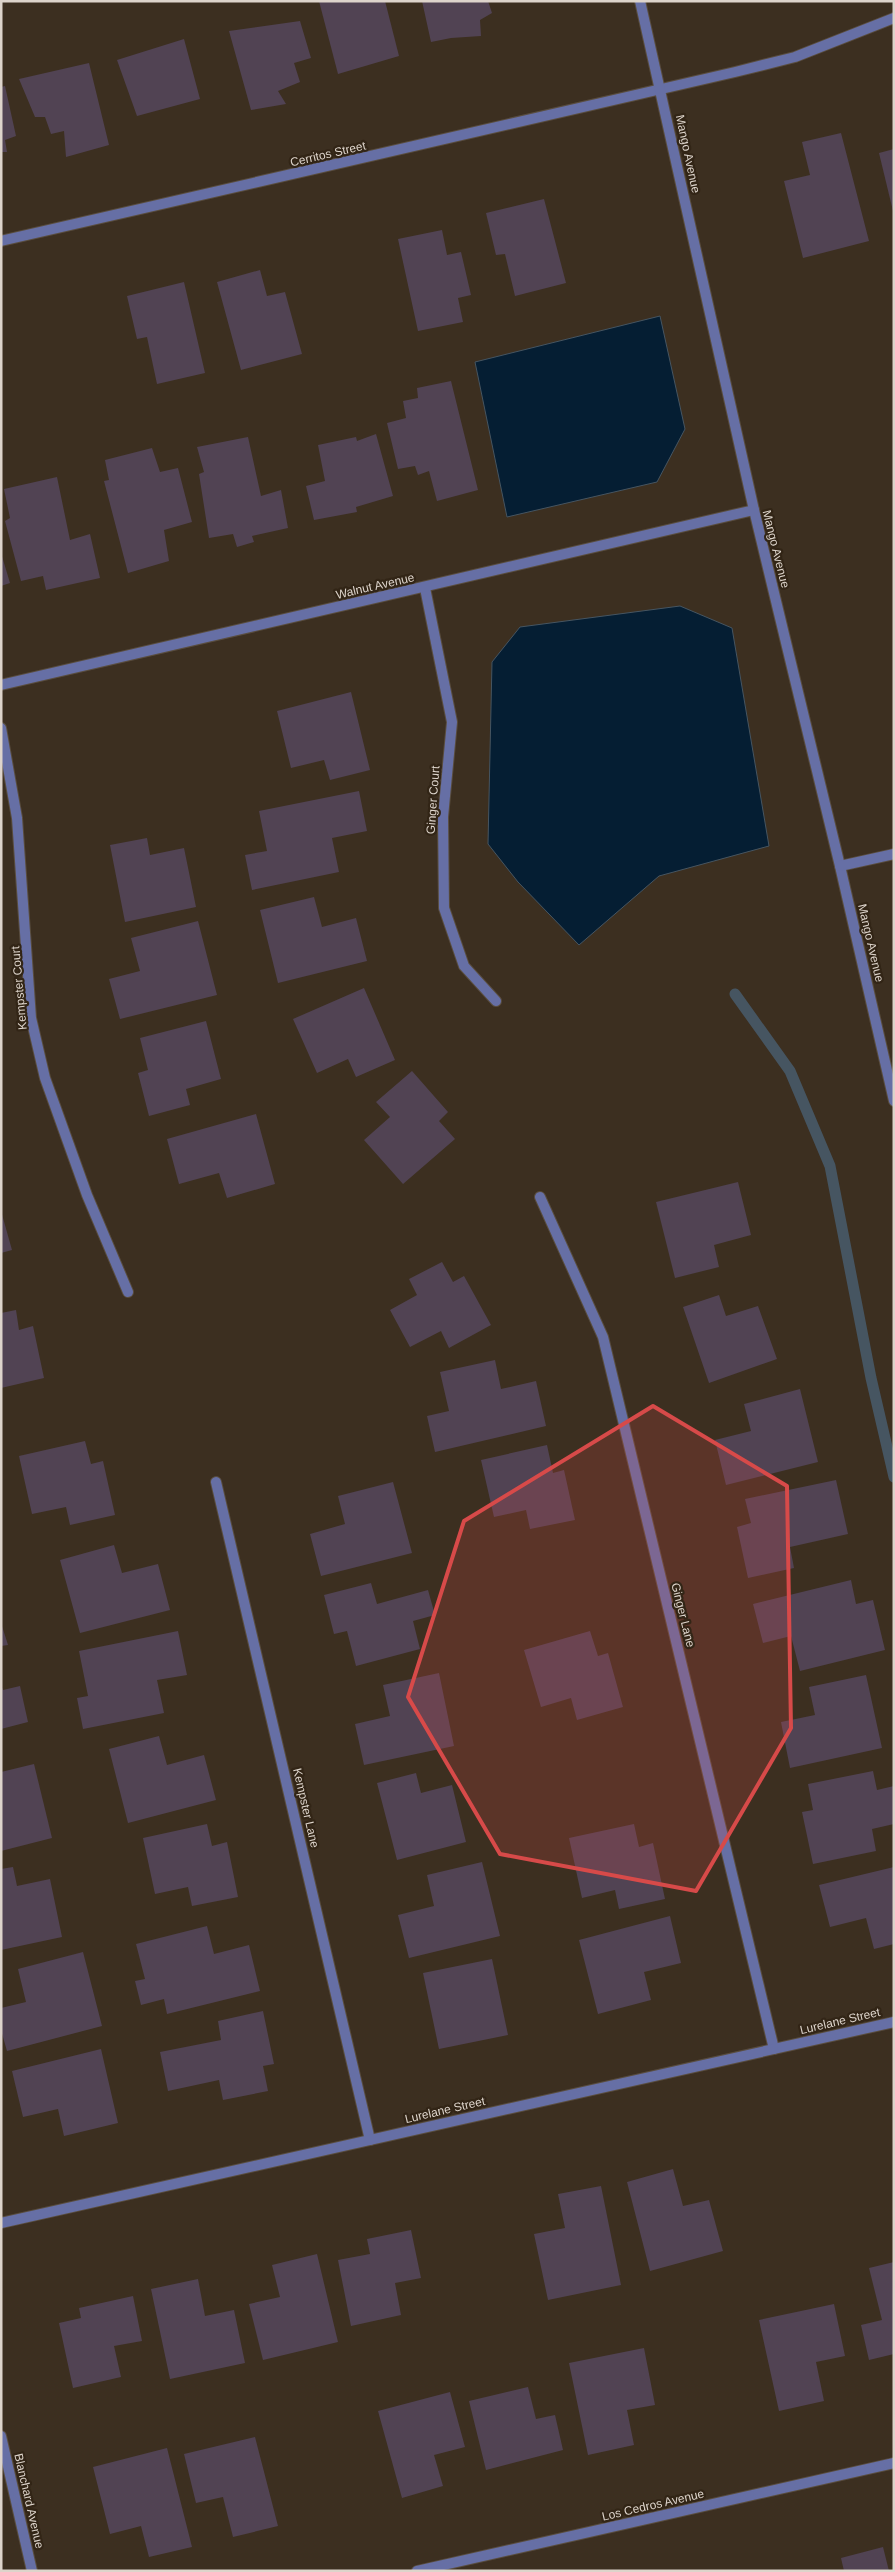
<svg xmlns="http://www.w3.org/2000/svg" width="895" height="2572" font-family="Helvetica,sans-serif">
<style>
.water{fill:#051e33;stroke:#465561}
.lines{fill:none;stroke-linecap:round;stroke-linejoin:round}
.stream{stroke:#465561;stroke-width:11}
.building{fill:#514353}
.minor-casing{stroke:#594d3f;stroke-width:12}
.tertiary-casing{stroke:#594d3f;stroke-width:12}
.minor{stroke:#666fa5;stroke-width:10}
.tertiary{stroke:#666fa5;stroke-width:10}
.marked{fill:#d74a49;fill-opacity:0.2;stroke:#d74a49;stroke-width:4;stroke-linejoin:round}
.labels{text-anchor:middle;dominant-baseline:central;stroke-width:4.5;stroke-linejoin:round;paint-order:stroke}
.street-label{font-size:12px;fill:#ddd4cb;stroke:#322516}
</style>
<rect width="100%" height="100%" fill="#3c2f20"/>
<!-- water -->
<g class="water">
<path d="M660 316 685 429 657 482 507 517 475 362Z"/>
<path d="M680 606 732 628 769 846 659 876 579 945 518 882 488 844 492 662 520 627Z"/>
</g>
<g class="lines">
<!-- stream -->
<path class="stream" d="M735 994 790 1071 830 1166 871 1378 894 1477"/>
</g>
<!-- building -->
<g class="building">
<path d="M319 1H385L399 56 338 74Z"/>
<path d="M422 1H488L492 13 480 20 481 36 451 38 431 42Z"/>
<path d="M300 21 311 58 294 63 300 82 278 91 286 104 251 110 229 31Z"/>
<path d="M184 39 200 99 137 116 117 60Z"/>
<path d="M89 63 109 145 66 157 64 131 51 134 45 117H35L19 79Z"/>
<path d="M5 86 16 136 5 140 7 152H1V87Z"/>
<path d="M841 133 869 241 803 258 784 181 810 175 802 142Z"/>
<path d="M894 149V211H893L879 153Z"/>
<path d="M544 199 566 283 515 296 505 254 496 255 486 213Z"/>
<path d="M442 230 447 255 461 252 471 295 458 298 463 322 418 331 398 239Z"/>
<path d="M260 270 267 296 285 292 302 354 241 370 217 282Z"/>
<path d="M184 282 205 373 157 384 147 337 137 339 127 296Z"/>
<path d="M451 381 478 490 437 501 429 471 418 475 415 466 398 469 387 423 406 418 403 401 418 398 417 388Z"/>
<path d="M376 434 393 496 356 507 357 512 314 520 306 486 325 481 318 445 356 437 357 441Z"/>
<path d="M248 437 261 496 281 490 288 528 252 536 254 542 237 547 233 534 209 538 199 474 204 472 197 447Z"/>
<path d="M152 448 160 472 178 468 192 522 164 530 169 561 128 573 104 481 109 480 105 460Z"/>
<path d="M57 477 70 540 90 534 100 578 46 590 43 576 21 581 5 521 10 518 4 489Z"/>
<path d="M1 553 10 583 1 586Z"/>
<path d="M351 692 370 770 330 780 324 760 291 768 277 711Z"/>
<path d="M359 791 367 831 332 838 339 872 252 890 245 855 267 851 259 811Z"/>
<path d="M147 838 150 855 184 848 196 907 125 922 110 845Z"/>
<path d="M314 897 322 927 356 918 367 961 278 983 260 910Z"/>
<path d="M198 921 217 995 120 1019 109 979 140 971 131 938Z"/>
<path d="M364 988 395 1060 356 1077 348 1059 317 1073 293 1019Z"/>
<path d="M206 1021 221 1079 186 1089 190 1105 149 1116 138 1073 148 1070 140 1038Z"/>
<path d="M412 1071 448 1112 439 1121 455 1139 403 1184 364 1140 390 1117 376 1102Z"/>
<path d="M256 1114 275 1184 227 1198 219 1173 179 1184 167 1139Z"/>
<path d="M738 1182 751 1235 714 1245 719 1267 675 1278 656 1202Z"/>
<path d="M1 1211 12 1250 1 1253Z"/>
<path d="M442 1262 453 1282 464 1276 491 1325 449 1348 441 1331 410 1347 390 1310 417 1295 409 1279Z"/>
<path d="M719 1295 726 1316 758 1306 777 1359 709 1383 683 1307Z"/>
<path d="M16 1310 19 1330 33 1326 44 1378 1 1388V1313Z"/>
<path d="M495 1360 501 1389 536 1381 546 1426 435 1452 427 1416 449 1411 440 1372Z"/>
<path d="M800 1389 818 1462 726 1485 715 1440 751 1431 744 1404Z"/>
<path d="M85 1441 91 1464 103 1461 115 1515 70 1525 66 1507 32 1514 19 1456Z"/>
<path d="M547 1445 553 1473 564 1470 575 1520 530 1529 526 1510 494 1517 481 1460Z"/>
<path d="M836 1480 848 1534 790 1547 794 1568 748 1578 737 1527 751 1523 745 1499Z"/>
<path d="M393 1482 412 1553 321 1576 310 1534 345 1524 338 1496Z"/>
<path d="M114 1545 122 1573 158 1564 170 1610 80 1633 60 1560Z"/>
<path d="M851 1580 856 1604 873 1600 885 1650 800 1671 791 1636 763 1643 753 1604Z"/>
<path d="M371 1583 377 1604 428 1590 435 1615 413 1621 420 1649 356 1666 347 1631 334 1634 324 1595Z"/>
<path d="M1 1623 8 1645 1 1646Z"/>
<path d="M178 1631 187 1675 157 1680 164 1713 83 1729 77 1698 88 1696 79 1651Z"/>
<path d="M590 1631 598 1656 608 1653 623 1707 577 1720 571 1698 541 1707 524 1650Z"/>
<path d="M439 1673 454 1746 364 1765 355 1724 390 1716 383 1685Z"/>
<path d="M866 1675 882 1748 790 1768 781 1722 815 1715 809 1687Z"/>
<path d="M1 1685 3 1690 20 1686 28 1722 1 1729Z"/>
<path d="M159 1736 167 1765 204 1755 216 1800 128 1823 109 1749Z"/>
<path d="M34 1764 52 1838 1 1851V1772Z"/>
<path d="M873 1771 877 1790 894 1786V1824L872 1829 876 1851 813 1864 802 1812 813 1810 808 1784Z"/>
<path d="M416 1773 421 1793 452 1785 466 1842 397 1860 377 1783Z"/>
<path d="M207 1824 212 1846 227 1842 238 1897 192 1906 188 1887 155 1894 143 1838Z"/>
<path d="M634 1824 639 1847 653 1843 665 1899 619 1909 615 1890 582 1898 569 1838Z"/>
<path d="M482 1862 500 1936 409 1958 398 1915 434 1906 427 1875Z"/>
<path d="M13 1867 17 1886 50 1879 62 1937 1 1950V1869Z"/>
<path d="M894 1867V1944L874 1949 866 1918 830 1927 819 1885Z"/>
<path d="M670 1916 681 1963 644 1972 651 2000 598 2014 579 1940Z"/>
<path d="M207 1926 214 1954 249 1945 260 1991 167 2014 164 1999 141 2005 135 1981 145 1979 136 1944Z"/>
<path d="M83 1952 102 2026 7 2051 1 2030V2008L26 2002 18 1969Z"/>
<path d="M492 1959 508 2035 439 2049 423 1973Z"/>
<path d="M263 2011 274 2064 263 2066 268 2091 223 2100 219 2080 168 2091 160 2052 221 2040 218 2021Z"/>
<path d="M101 2049 118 2123 64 2136 58 2109 23 2117 12 2071Z"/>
<path d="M673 2169 683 2206 709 2200 723 2251 650 2271 627 2182Z"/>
<path d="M601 2186 621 2285 548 2300 534 2234 565 2228 558 2194Z"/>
<path d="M411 2230 421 2278 395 2283 401 2315 351 2326 338 2260 370 2254 367 2239Z"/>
<path d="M317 2254 338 2342 263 2360 249 2304 280 2297 272 2265Z"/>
<path d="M894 2262V2354L869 2360 861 2325 882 2320 869 2268Z"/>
<path d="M198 2279 205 2316 234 2310 245 2363 170 2379 151 2289Z"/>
<path d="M133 2296 142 2341 114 2346 121 2377 73 2388 59 2323 81 2318 79 2308Z"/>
<path d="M834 2304 845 2356 816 2362 824 2401 779 2411 759 2320Z"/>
<path d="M644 2348 655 2405 627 2410 634 2445 588 2455 569 2363Z"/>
<path d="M528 2387 536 2419 555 2415 563 2450 486 2470 469 2401Z"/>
<path d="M450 2392 465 2447 434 2455 443 2486 402 2498 378 2411Z"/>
<path d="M255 2437 278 2526 233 2537 223 2497 196 2503 184 2454Z"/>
<path d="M167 2448 192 2547 149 2557 141 2526 110 2534 93 2467Z"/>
<path d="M883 2547 889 2571H844L841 2558Z"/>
</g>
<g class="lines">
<defs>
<g id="minor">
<path d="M1 241 735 72 795 57 894 18"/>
<path d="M425 588 452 722 443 817 444 908 464 966 496 1001"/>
<path d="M1 685 754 510"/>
<path d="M1 728 17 818 31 1018 45 1078 87 1195 128 1292"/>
<path d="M540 1197 603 1337 774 2049"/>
<path d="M216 1482 370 2140"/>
<path d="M1 2223 894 2022"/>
<path d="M1 2436 32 2571"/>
<path d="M417 2571 894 2463"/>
</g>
<g id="tertiary">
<path d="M640 1 754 510 840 866 894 1101"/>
<path d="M840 866 894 854"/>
</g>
</defs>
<!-- minor casing -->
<use href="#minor" class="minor-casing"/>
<!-- tertiary casing -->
<use href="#tertiary" class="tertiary-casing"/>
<!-- minor -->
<use href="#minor" class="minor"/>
<!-- tertiary -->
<use href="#tertiary" class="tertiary"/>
</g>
<!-- marked area -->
<path class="marked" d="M653 1406 787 1486 791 1728 696 1891 500 1854 408 1697 464 1521Z"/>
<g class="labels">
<!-- street labels -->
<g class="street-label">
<text transform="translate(328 154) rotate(-13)">Cerritos Street</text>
<text transform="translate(688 154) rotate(78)">Mango Avenue</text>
<text transform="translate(776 549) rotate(76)">Mango Avenue</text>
<text transform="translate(375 586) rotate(-13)">Walnut Avenue</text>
<text transform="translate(433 800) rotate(-86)">Ginger Court</text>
<text transform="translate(871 943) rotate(77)">Mango Avenue</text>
<text transform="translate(19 988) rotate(-95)">Kempster Court</text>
<text transform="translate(683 1615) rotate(76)">Ginger Lane</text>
<text transform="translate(306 1808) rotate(77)">Kempster Lane</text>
<text transform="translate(840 2021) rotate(-13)">Lurelane Street</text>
<text transform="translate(445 2110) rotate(-13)">Lurelane Street</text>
<text transform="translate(29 2501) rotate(77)">Blanchard Avenue</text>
<text transform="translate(653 2505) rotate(-13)">Los Cedros Avenue</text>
</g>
</g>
<!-- border -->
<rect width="895" height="2572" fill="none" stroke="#ddd4cb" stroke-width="5"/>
</svg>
